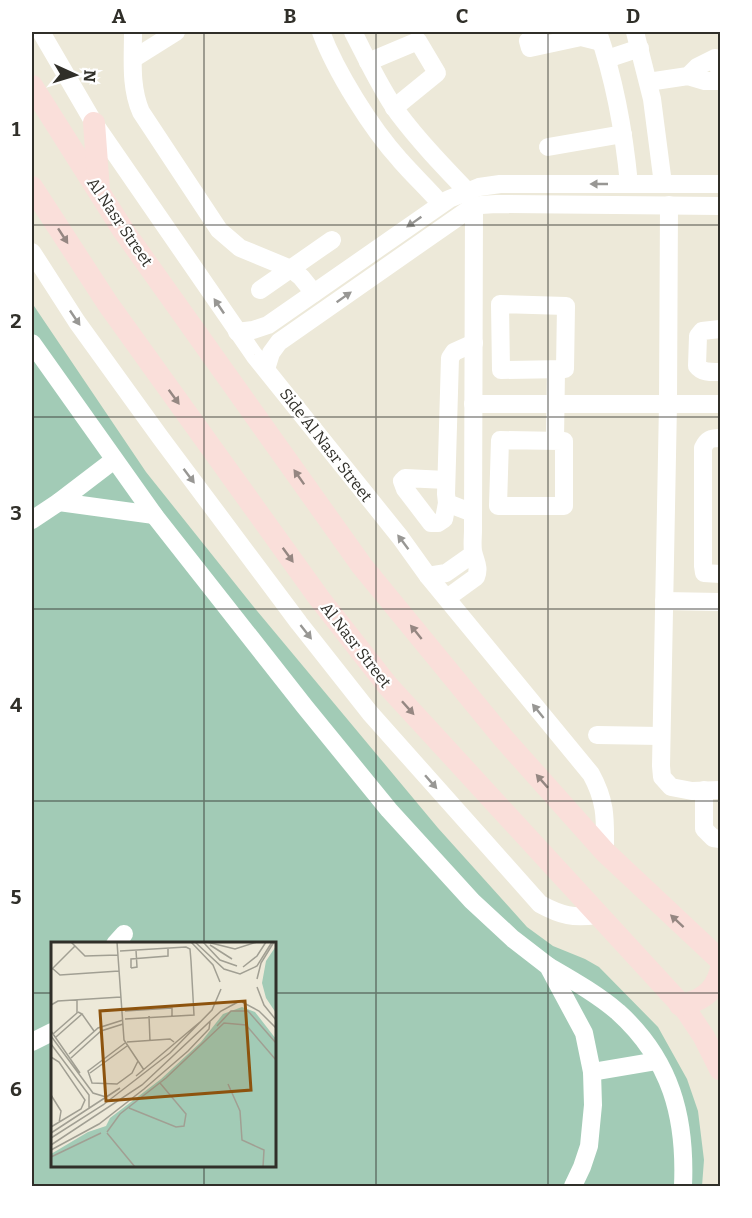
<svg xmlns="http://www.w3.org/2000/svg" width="752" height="1218" font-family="Bitter,serif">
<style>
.green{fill:#a2cbb6;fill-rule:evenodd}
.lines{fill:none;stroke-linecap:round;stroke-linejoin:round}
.minor{stroke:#fff;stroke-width:18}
.major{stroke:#fadfda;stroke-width:22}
.oneway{fill:#989794}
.oneway2{fill:#958782}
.grid{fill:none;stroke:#302f29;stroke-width:1.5;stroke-opacity:0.55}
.labels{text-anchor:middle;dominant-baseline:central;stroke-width:4.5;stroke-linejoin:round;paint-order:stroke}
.street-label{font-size:16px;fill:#302f29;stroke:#fff}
.inset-road{fill:none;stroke:#a19f93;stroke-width:1.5}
.view{fill:#8d530e;fill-opacity:0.15;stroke:#8d530e;stroke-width:3}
.inset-edge{fill:none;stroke:#302f29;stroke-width:3}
.neatline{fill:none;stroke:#302f29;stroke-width:2}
.grid-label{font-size:20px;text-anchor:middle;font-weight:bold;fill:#302f29}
</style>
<rect width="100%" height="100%" fill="#ede9d9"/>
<!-- green -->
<path class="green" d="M32 303 146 472 253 606 438 828 527 927 553 946 585 959 599 967 658 1027 687 1079 698 1111 704 1160 702 1186H32ZM52 944H274V1166H52Z"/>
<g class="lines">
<!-- minor -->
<g class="minor">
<path d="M41 32 94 123 254 355 400 537 428 576 591 774C607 803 605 821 605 852"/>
<path d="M133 32C133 59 130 87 141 112L219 230 240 248 291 269 301 277 314 293"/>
<path d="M321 32C336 72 371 128 400 160 413 175 428 189 441 204"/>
<path d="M353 32C367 59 380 88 398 113 419 141 443 166 467 191"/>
<path d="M540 32 528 41 530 48 581 37 601 42"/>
<path d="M598 32C615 81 624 132 629 184"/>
<path d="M635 32 652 99 663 184"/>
<path d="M133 59 176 32"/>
<path d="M607 59 640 48"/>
<path d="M368 62 418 41 437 73 394 108"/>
<path d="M648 82 688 76 705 81H719L720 72 715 58 697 67 688 76"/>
<path d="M548 147 623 134"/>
<path d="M669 205 668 404 661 766 662 777 671 787 692 791 720 790"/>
<path d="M32 252 77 322 160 437 299 623 370 713 540 904C562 916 573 918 597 915"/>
<path d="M260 290 332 240"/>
<path d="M500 304 566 306 565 369 501 370Z"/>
<path d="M720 329 702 331 698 336 697 366C702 373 712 372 720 372"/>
<path d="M237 332 253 330 268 325 449 199 479 187 500 184H720"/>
<path d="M32 343 154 515 305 707 389 810 472 901 513 939 548 966 584 1033 592 1072 593 1105 589 1146 582 1167 573 1186"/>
<path d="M266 369 271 353 279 342 468 210 481 205 496 204 720 206"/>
<path d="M473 404H720"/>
<path d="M720 438C711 438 707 439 703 448V566L704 573 720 574"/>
<path d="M500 440 564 441V506H498Z"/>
<path d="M555 440 556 370"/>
<path d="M446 480 405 478 402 481 405 489 431 523H438L444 519 447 503"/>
<path d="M59 502 154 515"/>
<path d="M473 513 447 503 446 494 450 358 454 352 474 343"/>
<path d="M32 520 59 502 114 460"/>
<path d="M428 576 446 573 473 554"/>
<path d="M447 598 476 577C480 567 475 561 473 551 472 544 473 537 473 530L474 208"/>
<path d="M664 601 720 602"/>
<path d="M597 735 661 736"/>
<path d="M704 790V829L713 838 720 839"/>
<path d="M115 944 124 934"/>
<path d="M548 966C572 980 597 994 618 1012 671 1060 686 1117 683 1186"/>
<path d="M32 1042 52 1032"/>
<path d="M592 1072 657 1061"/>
</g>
<!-- major -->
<g class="major">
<path d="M32 86 123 230 362 566 504 739 605 852 720 960"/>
<path d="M94 123 99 190"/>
<path d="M32 187 108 304 319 598 388 686 686 1010 704 1037 720 1069"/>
<path d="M680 1005C700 1002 715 992 720 972"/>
</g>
</g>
<!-- one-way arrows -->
<defs><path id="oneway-solid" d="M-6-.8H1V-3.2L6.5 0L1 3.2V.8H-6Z" transform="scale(1.5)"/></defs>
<g class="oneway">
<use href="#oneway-solid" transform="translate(599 184) rotate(-180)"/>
<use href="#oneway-solid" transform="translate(414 222) rotate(145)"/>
<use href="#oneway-solid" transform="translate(344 297) rotate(-35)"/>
<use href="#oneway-solid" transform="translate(219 306) rotate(-124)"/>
<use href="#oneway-solid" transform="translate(75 318) rotate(56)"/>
<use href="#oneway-solid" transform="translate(189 476) rotate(53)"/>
<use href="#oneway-solid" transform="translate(403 542) rotate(-127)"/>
<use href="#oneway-solid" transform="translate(306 632) rotate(52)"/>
<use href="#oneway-solid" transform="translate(538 711) rotate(-129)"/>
<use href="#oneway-solid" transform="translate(431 782) rotate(49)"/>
</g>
<g class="oneway2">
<use href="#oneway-solid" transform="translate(63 236) rotate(57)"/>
<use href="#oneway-solid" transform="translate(174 397) rotate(54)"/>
<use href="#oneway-solid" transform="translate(299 477) rotate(-125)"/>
<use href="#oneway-solid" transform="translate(288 555) rotate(54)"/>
<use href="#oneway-solid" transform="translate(416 632) rotate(-129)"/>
<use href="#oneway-solid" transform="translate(408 708) rotate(48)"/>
<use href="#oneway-solid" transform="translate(542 781) rotate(-131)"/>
<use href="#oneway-solid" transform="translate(677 921) rotate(-137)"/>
</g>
<!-- grid -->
<path class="grid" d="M204 32V944M376 32V1186M548 32V1186M32 225H720M32 417H720M32 609H720M32 801H720M32 993H52M274 993H720M204 1166V1186"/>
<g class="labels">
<!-- street labels -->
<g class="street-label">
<text transform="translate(120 222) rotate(56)">Al Nasr Street</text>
<text transform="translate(326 445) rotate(52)">Side Al Nasr Street</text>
<text transform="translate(356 645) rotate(52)">Al Nasr Street</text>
</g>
</g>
<!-- overview -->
<g transform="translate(51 942)">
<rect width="225" height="225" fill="#ede9d9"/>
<path d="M225 4V71L215 56 211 41 215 19ZM191 65 204 70 225 97V225H0V212L37 190 55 184 59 176 110 137 150 100 172 72Z" fill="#a2cbb6"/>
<path class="inset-road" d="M20 0 34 14 67 13M66 0 73 98 93 128M140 0 162 23 169 40M144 0 173 27 189 32 206 24 221 0M152 0 169 18 186 24M156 0 184 7 206 0M159 3 181 17M69 9 135 5 139 7 140 19 143 73 74 77M192 25 206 14 215 0M1 26 9 33 68 29M80 26V17L117 14V6M80 26 86 25 85 8M0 28 24 4M206 37 210 21 223 0M206 45 213 63 225 78M191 60 208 69 225 86M0 63 7 59 70 55M74 69 121 66V75M31 72 43 89M98 74 99 99M166 84 180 69H197L225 101M0 89 29 131M2 92 26 71V58M0 94 42 151 55 155M5 95 31 72 27 70M76 100 119 97 123 100M74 101 37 129 41 141 66 142 81 131 87 119M0 102 38 153V167M18 112 47 86 72 78M0 115 8 120 34 158 30 167 0 185M20 116 50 89 72 82M39 131 76 104M85 134 149 80M177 142 189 169 191 198 213 208 212 225M0 153 10 169 8 181M78 166 125 185 133 184 135 172 109 141M56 190 69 172 115 136 173 81 195 83 225 118M0 191 69 146M56 191 84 225M0 196 52 163 119 111 161 68 170 47M0 203 91 143 170 69 187 60M0 208 48 182 93 147 137 109 158 87 159 80M0 215 50 191"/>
<path class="view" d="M194 59 200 148 55 159 49 69Z"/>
<rect width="225" height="225" class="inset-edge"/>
</g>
<!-- border -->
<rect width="752" height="1218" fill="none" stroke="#ffffff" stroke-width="66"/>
<!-- north arrow -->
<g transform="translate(75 75) rotate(94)" stroke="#ffffff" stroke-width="4.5" paint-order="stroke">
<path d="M0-4.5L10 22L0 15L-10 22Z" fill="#302f29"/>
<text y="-9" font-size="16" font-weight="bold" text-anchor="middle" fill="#302f29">N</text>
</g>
<rect x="33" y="33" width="686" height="1152" class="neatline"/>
<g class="grid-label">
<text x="119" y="23">A</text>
<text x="290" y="23">B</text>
<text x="462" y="23">C</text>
<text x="633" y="23">D</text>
<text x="16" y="136">1</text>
<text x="16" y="328">2</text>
<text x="16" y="520">3</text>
<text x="16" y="712">4</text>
<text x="16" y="904">5</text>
<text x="16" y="1096">6</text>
</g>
</svg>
